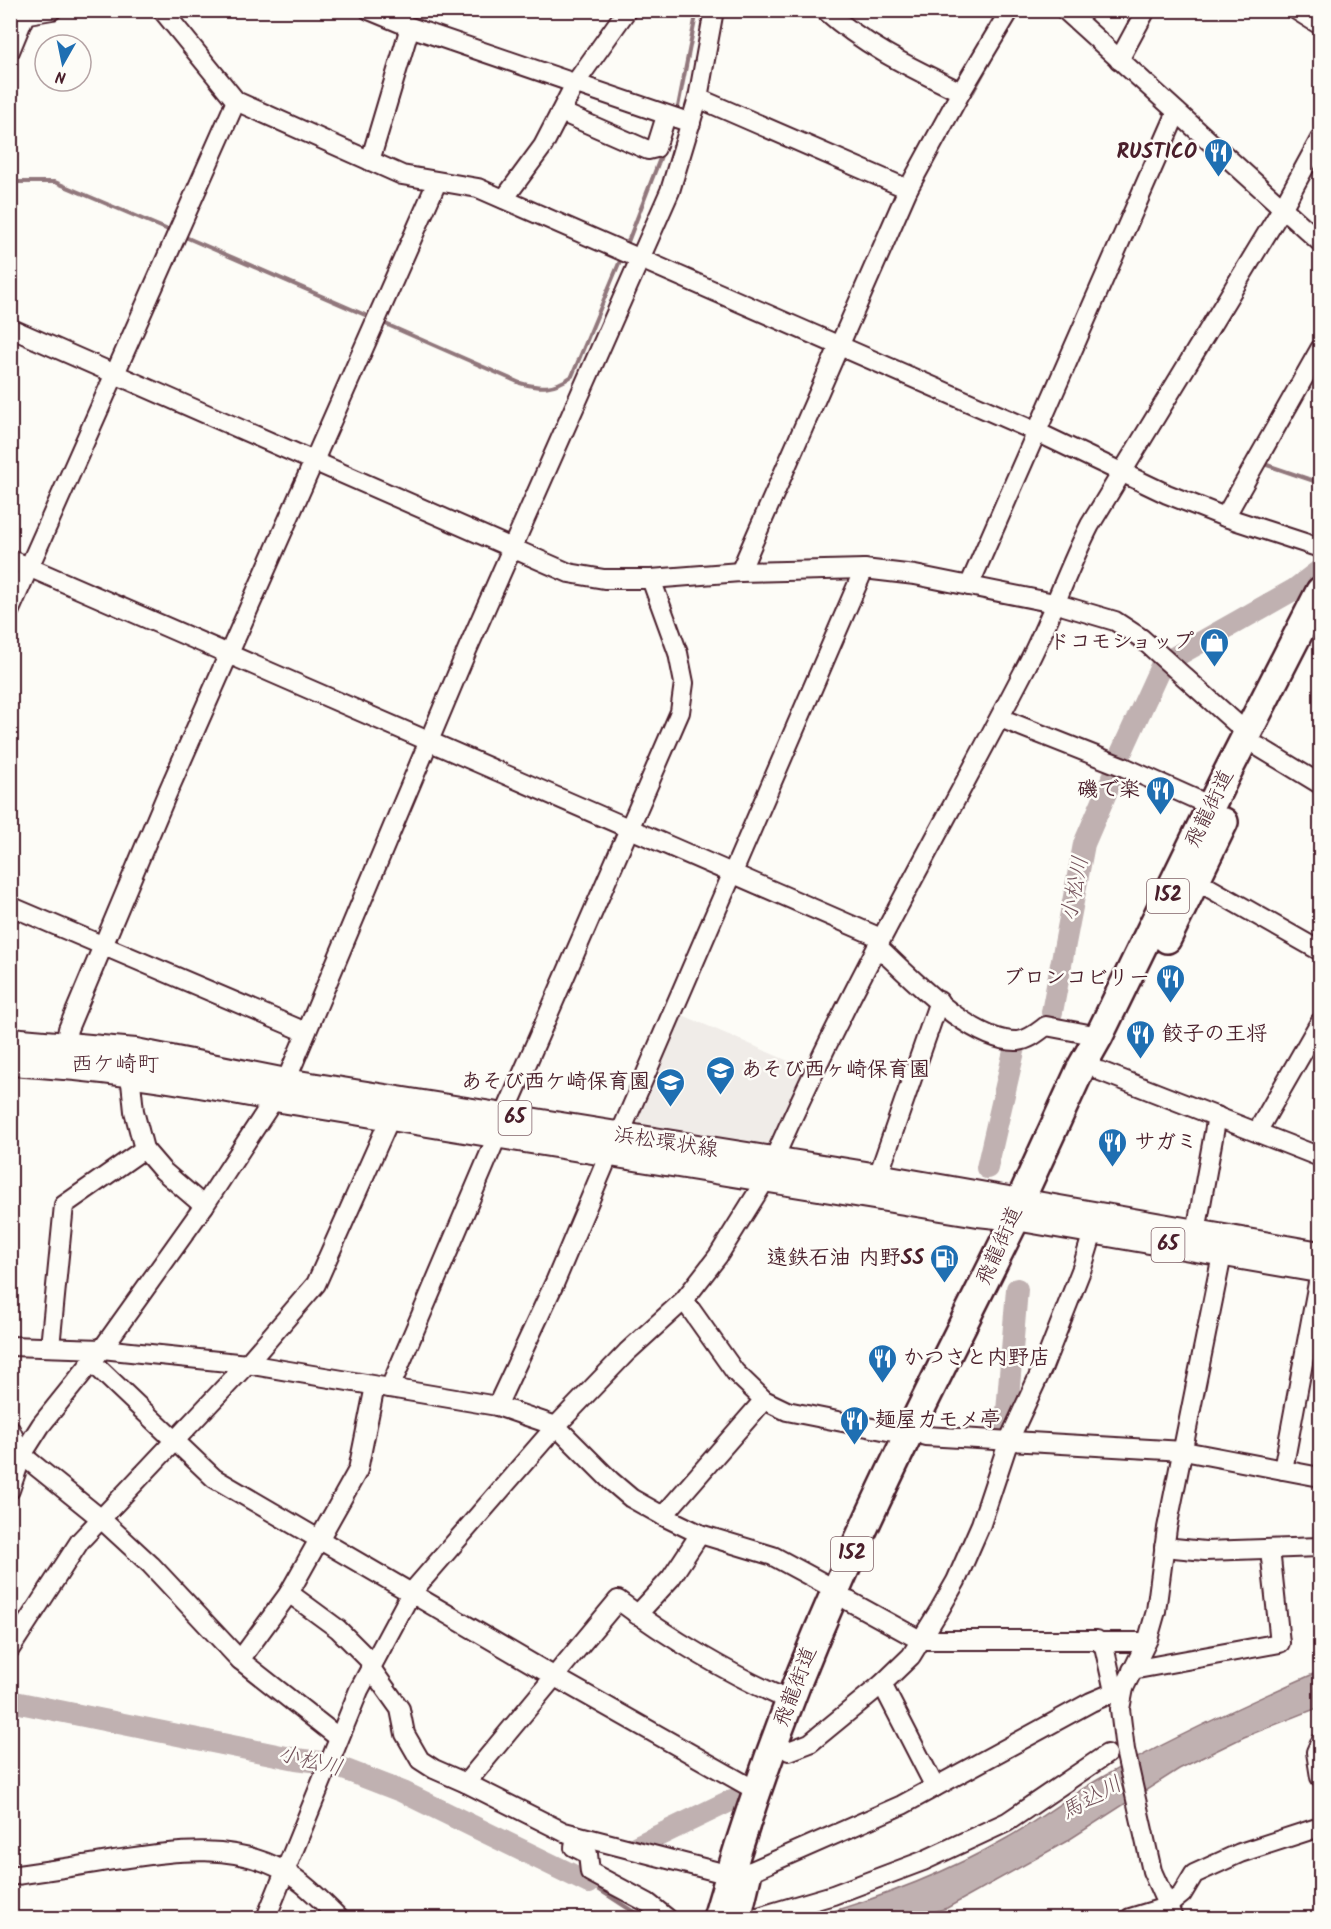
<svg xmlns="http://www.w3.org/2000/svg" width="1331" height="1929" font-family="Kalam,'Klee One',sans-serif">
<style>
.built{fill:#f0ece8}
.water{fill:#c0b1b1;stroke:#91777b;stroke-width:1.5}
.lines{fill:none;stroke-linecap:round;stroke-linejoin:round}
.stream{stroke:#91777b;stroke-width:4}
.river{stroke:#c0b1b1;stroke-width:22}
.minor-casing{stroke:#4a1f2b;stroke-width:22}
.major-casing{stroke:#4a1f2b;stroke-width:28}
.highway-casing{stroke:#4a1f2b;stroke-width:32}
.minor{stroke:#fdfcf7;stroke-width:18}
.major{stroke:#fdfcf7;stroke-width:24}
.highway{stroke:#fdfcf7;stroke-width:27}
.labels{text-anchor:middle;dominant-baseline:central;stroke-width:5;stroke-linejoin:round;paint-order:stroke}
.shield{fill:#fdfcf7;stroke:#806168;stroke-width:1.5}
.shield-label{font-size:20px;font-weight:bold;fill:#4a1f2b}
.poi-label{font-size:21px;font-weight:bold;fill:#4a1f2b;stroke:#fdfcf7;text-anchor:end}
.street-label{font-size:21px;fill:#4a1f2b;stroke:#fdfcf7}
.water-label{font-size:22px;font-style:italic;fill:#73525a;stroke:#fdfcf7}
.neighbourhood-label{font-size:22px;fill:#4a1f2b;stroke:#fdfcf7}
</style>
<rect width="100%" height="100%" fill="#fdfcf7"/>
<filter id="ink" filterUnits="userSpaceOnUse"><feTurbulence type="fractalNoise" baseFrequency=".0167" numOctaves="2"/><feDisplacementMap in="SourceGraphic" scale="12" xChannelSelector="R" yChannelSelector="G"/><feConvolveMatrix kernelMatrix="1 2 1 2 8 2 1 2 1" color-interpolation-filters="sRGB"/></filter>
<g filter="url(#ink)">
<!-- built -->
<path class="built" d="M678 1013 807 1069 772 1147 636 1125 632 1121Z"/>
<!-- water -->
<path class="water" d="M1320 1671V1707L1244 1737 1179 1769 1067 1841 947 1908 913 1918H810C878 1899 945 1874 1007 1838 1039 1820 1068 1797 1099 1779 1171 1738 1245 1704 1320 1671Z"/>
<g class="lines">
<!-- stream -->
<g class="stream">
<path d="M973 92 990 61"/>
<path d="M677 112 697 10"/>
<path d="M10 182H55L173 232"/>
<path d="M183 236 372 318"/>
<path d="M626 247 674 122"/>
<path d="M381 322 520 383C541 389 554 389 572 376L622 256"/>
<path d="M1267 465 1320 483"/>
<path d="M589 1883 643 1918"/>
</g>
<!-- river -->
<g class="river">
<path d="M1171 659 1295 589 1320 570"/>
<path d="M1118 760 1161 666"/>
<path d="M1052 1012 1084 844 1116 770"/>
<path d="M987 1168 1015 1047"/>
<path d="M1005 1436 1017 1289"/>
<path d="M10 1701 296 1759 328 1763 403 1792 589 1883"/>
<path d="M637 1846 732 1800"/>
</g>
<defs>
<g id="minor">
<path d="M162 10 236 101 402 175 478 188 1037 432 1167 494 1225 517 1320 548"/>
<path d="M369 10 410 27 691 123"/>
<path d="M825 10C866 47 912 68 961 92"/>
<path d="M1065 10 1320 242"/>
<path d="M1296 10 1320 25"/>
<path d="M10 17 52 10"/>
<path d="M10 51 27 10"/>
<path d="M1119 60 1146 10"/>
<path d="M698 98 908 189"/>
<path d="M561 112 648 150 656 148 666 116"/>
<path d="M370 161 410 27"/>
<path d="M504 199 543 146 576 82 627 10"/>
<path d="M10 328 569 573 604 579H651L740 572 864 569 915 575 1054 603 1115 621 1141 638 1248 734"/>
<path d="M1225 517 1320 349"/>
<path d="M10 559 881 938"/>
<path d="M740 572 908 189 961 92 1010 10"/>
<path d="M969 586 1177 112"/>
<path d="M10 610 236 101"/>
<path d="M1000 718 1124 767 1211 806"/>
<path d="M1259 747 1320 784"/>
<path d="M1197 881 1320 951"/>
<path d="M10 906 306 1032"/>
<path d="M877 946C910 976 971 1043 1018 1041 1029 1040 1038 1032 1046 1026L1099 1036"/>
<path d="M65 1045 68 1029 166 796 437 182"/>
<path d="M1100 1071 1320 1157"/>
<path d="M130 1073 134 1111 144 1149 162 1170 204 1206"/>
<path d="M504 1116 680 712 684 683 678 653 651 579"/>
<path d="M1257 1132 1320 1022"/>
<path d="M619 1136 864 569"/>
<path d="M773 1161C847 992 940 833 1025 669 1050 622 1066 572 1090 525L1283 207 1320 139"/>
<path d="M878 1176 939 1001"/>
<path d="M1196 1232 1217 1116"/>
<path d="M684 1300 735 1372 764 1400 787 1411 908 1435"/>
<path d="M10 1346 102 1349 247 1364 497 1406 556 1426 611 1481 631 1498 663 1516 700 1534 773 1556 836 1590"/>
<path d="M50 1347 64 1205 144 1149"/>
<path d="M92 1362 214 1478 555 1677 757 1791"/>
<path d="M390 1388 498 1134"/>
<path d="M497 1406 555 1282 610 1152"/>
<path d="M10 1429 22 1455 100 1518 151 1565 240 1660 289 1593 338 1629 372 1663"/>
<path d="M925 1436 1184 1451 1320 1477"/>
<path d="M1283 1470 1320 1272"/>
<path d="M10 1490 22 1455 41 1425 102 1349 204 1206 286 1081 468 648 670 191 698 98 714 10"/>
<path d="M663 1516 764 1400"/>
<path d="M1164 1547 1205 1551 1320 1547"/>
<path d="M289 1593 358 1470 375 1386"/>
<path d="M849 1601 920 1640H1097L1104 1646 1114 1691"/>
<path d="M637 1615 671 1578 700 1534"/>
<path d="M1099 1642H1146"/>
<path d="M10 1649 80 1541 247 1364 316 1284 391 1116"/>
<path d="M240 1660 339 1738"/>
<path d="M370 1667 400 1709 405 1734 420 1760 434 1769 466 1783"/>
<path d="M1132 1670 1280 1643 1270 1549"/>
<path d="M882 1684 935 1787"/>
<path d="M1320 1743 1316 1752 1320 1777"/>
<path d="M789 1751 810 1743 882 1684 911 1656 940 1609 956 1581 981 1524 1009 1440 1043 1367 1082 1268 1093 1232"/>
<path d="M576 1835 574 1847 588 1854 590 1872 648 1903 667 1918"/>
<path d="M747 1873 902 1805 1091 1702 1124 1688"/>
<path d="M730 1875 564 1832 466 1783 618 1600C667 1637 734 1677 791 1701"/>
<path d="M10 1876C45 1871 80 1866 114 1860 171 1852 231 1841 284 1871 305 1883 322 1901 339 1918"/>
<path d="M266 1918 359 1690 411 1593 556 1426 627 1352 684 1300 718 1256 766 1179"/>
<path d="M755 1918 833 1895 923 1861 1007 1822 1107 1754"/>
<path d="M1130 1918 1166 1907 1182 1894 1194 1874 1240 1853 1320 1827"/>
<path d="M1173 1918 1152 1871 1125 1750 1120 1709 1124 1688 1148 1639 1156 1611 1167 1528 1222 1255"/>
</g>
<g id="major">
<path d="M10 1040 136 1051 286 1081 878 1176 1320 1254"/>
<path d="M10 1063C100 1068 187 1081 275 1099L978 1214 1016 1218 1312 1269"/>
</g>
<g id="highway">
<path d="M1167 939 1224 822"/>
<path d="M717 1918C749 1807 789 1696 836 1590 891 1464 955 1341 1016 1218L1019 1203 1082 1066 1099 1036 1225 777 1320 591"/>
<path d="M737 1918 747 1876"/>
</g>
</defs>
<!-- minor casing -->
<use href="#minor" class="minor-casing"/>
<!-- major casing -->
<use href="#major" class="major-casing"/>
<!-- highway casing -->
<use href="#highway" class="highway-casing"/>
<!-- minor -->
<use href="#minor" class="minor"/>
<!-- major -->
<use href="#major" class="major"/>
<!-- highway -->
<use href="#highway" class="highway"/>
</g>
</g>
<!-- icons -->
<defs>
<symbol id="restaurant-pin" viewBox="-11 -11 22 30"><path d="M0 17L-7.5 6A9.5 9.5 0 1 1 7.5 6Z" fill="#1f6fb2" stroke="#fdfcf7"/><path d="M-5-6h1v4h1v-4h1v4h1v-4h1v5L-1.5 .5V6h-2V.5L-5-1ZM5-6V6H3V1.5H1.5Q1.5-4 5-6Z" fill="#fff"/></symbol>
<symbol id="shop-pin" viewBox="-11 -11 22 30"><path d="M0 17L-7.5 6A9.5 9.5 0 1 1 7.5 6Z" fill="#1f6fb2" stroke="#fdfcf7"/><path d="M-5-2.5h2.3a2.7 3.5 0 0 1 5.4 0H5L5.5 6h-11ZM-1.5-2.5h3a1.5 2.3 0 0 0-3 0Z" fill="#fff"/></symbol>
<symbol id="school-pin" viewBox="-11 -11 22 30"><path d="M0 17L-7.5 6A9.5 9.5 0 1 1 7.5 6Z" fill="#1f6fb2" stroke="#fdfcf7"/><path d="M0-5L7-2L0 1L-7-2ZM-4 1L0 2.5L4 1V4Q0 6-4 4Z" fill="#fff"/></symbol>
<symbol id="fuel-pin" viewBox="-11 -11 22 30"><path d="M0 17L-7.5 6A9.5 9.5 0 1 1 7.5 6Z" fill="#1f6fb2" stroke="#fdfcf7"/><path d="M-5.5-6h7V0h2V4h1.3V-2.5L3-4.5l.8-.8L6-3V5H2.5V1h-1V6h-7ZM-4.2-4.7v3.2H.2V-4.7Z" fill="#fff"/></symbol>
</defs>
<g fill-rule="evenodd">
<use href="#restaurant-pin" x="1202" y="136" width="33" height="45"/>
<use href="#shop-pin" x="1198" y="626" width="33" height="45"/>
<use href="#restaurant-pin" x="1144" y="774" width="33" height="45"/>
<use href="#restaurant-pin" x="1154" y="962" width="33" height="45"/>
<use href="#restaurant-pin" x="1124" y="1018" width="33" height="45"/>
<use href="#school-pin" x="704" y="1054" width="33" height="45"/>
<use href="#school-pin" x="654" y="1066" width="33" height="45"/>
<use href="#restaurant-pin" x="1096" y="1126" width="33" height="45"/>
<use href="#fuel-pin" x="928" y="1242" width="33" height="45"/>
<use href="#restaurant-pin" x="866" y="1342" width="33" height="45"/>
<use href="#restaurant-pin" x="838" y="1404" width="33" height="45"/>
</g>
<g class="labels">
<!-- shield labels -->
<g class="shield">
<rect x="1147" y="879" width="42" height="34" rx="4.5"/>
<rect x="498.5" y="1101" width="33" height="34" rx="4.5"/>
<rect x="1151.5" y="1228" width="33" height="34" rx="4.5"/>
<rect x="831" y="1537" width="42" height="34" rx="4.5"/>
</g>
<g class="shield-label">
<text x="1168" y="896">152</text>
<text x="515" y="1118">65</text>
<text x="1168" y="1245">65</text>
<text x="852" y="1554">152</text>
</g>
<!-- poi labels -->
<g class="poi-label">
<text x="1197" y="152">RUSTICO</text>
<text x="1194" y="642">ドコモショップ</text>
<text x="1140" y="790">磯で楽</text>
<text x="1150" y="978">ブロンコビリー</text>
<text x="1162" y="1034" text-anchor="start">餃子の王将</text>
<text x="741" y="1070" text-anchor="start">あそび西ヶ崎保育園</text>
<text x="650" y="1082">あそび西ケ崎保育園</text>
<text x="1134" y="1142" text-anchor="start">サガミ</text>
<text x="924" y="1258">遠鉄石油 内野SS</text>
<text x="903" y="1358" text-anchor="start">かつさと内野店</text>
<text x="875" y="1420" text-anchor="start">麺屋カモメ亭</text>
</g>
<!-- street labels -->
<g class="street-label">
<text transform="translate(1210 809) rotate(-64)">飛龍街道</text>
<text transform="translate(666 1143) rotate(9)">浜松環状線</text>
<text transform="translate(1000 1246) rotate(-66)">飛龍街道</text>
<text transform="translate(796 1687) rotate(-69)">飛龍街道</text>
</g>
<!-- water labels -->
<g class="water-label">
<text transform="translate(1076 889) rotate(-79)">小松川</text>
<text transform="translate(310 1762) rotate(14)">小松川</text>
<text transform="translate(1092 1799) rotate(-29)">馬込川</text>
</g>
<!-- neighbourhood labels -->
<g class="neighbourhood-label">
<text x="115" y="1065">西ケ崎町</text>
</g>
</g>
<!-- margin -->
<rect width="1331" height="1929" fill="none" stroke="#fdfcf7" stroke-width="36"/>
<rect x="18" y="18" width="1295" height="1893" fill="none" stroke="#4a1f2b" stroke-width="2" filter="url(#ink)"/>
<!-- north arrow -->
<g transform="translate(63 63) rotate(189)"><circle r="28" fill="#fdfcf7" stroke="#b5a4a5" stroke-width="1.5"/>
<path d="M0-4.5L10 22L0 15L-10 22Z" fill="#1f6fb2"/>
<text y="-9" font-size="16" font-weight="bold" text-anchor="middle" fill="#4a1f2b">N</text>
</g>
</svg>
